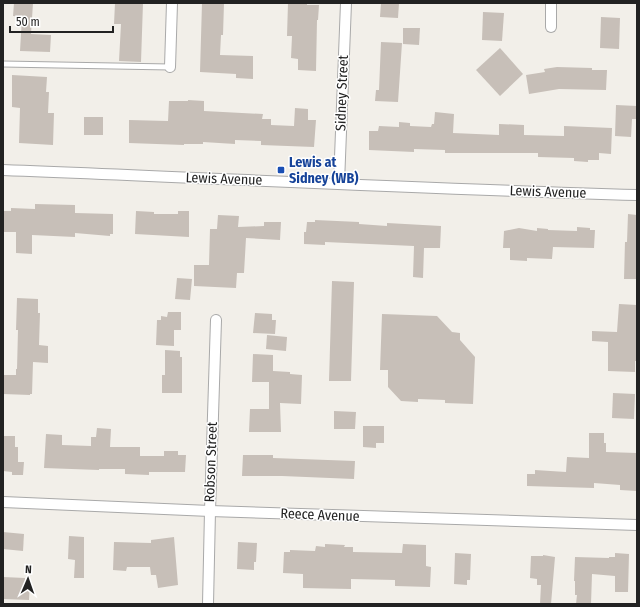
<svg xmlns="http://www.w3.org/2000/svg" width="640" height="607" font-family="'Fira Sans Condensed',sans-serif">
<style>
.building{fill:#c7bfb8}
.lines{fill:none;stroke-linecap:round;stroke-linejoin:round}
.service-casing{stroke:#a9a9a9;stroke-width:7}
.minor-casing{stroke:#a9a9a9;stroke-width:12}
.service{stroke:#fff;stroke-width:5}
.minor{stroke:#fff;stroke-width:10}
.transit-dot{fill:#1a4fb4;stroke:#fff;stroke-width:1.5}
.labels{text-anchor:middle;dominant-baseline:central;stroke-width:3;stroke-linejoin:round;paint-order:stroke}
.street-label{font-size:14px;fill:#222;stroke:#fff}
.transit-label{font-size:14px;font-weight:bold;fill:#164399;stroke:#fff;text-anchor:start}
</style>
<rect width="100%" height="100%" fill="#f2efe9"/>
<!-- building -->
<g class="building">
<path d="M14 3H33L31 34 51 35 50 52 20 51 22 17 13 16Z"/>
<path d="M115 3H143L141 62 119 61 121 24H114Z"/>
<path d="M202 3H224L223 35H221L220 55 253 56V79L236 78V74L200 72Z"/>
<path d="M288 3H307V5H319L318 20H317L316 71 298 70V59L291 58 292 36H287Z"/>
<path d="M381 3H399L398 18 380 17Z"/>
<path d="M483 12 504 13 502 41 482 40Z"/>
<path d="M601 17 620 18 619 49 600 48Z"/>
<path d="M403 28H420L419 45 403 44Z"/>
<path d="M381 42 402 43 398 102 375 101 376 90H379Z"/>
<path d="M500 48 523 74 500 96 476 70Z"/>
<path d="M557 67 592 68V70H607L606 90 559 89 529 94 526 75 545 72 544 69Z"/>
<path d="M12 75 47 77 46 92H49L48 113H54L53 145 19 143 20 108 12 107Z"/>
<path d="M188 100 204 101V111L263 114 262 119H271V125L294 126 295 108 308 109V120H316L314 147 261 145V141L235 140V144L203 142V144H184V145L129 143V120L168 121 169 101H188Z"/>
<path d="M616 105 637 106V119H632L631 137 615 136Z"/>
<path d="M435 112 454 114 453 133 499 135V124L524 125V135L564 136V126L612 128 611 154 599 153V160H588V162L574 161V158L538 157V153H445V150L414 149V152L369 150V131H378L379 126 399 127V122L410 123V126L431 127 432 124H434Z"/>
<rect x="84" y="117" width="19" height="18"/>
<path d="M35 204 75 205V213L113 214V234H110V236L75 233V237L32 235V254L16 253V232H3V211H11V208L35 209Z"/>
<path d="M136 211 154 212V214H178V211H189V237L135 234Z"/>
<path d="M628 214 637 215V279H624L625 242H627Z"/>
<path d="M218 215 239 216 238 227 264 226V222H281L280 240 246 238 244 273H237L236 288 194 286V265H209L210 229H217Z"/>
<path d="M315 220 359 222V224L387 226V223L441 226 440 248H424L423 278 413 277 414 246 325 242V245L304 244V232H306L307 222H315Z"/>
<path d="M577 227 590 228V230H595L594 248 553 247 552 259 527 258V261L510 260V248H503L504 231 519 228 537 231V228L548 229V230L577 231Z"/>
<path d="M177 278 192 279 190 300 175 299Z"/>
<path d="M332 281 354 282 351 381H329Z"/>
<path d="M17 298 38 299V313H40L39 345 48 346V363L33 362 32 394H30V395L3 394V375H16V369H17L18 330H16Z"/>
<path d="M619 304 637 305 636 346H637V361H635V372L608 371V342L592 341V331L617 332Z"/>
<path d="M168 312H181V330H174V346L156 345 157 320H161V316L167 317Z"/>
<path d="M255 313 272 314V320H276L275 334 253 333Z"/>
<path d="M382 314 437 316 452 332 460 333V340L475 357 473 404 445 403V400L418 399V402L401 401 388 387V370H380Z"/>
<path d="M267 335 287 337 286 351 266 349Z"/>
<path d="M165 350 180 351V357H182V393H162V375H165Z"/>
<path d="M253 354 273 355V371L290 372V374L302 375 301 404 280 403 281 432H249L250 409H269V382H252Z"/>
<path d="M613 393 635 394 634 419 612 418Z"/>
<path d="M334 411 356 412 355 429H334Z"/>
<path d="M363 426H384V443H376V448L363 447Z"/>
<path d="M97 428 111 429 110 447H140V456H164V451H178V455H186L185 472H149V475L125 474V469H99V470L44 468 46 434 62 435V445L91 446V437H96Z"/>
<path d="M589 433H604V443H606V452L637 453V491L620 490V485L594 483V488L527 486V474H535V470L566 472 567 457 589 458Z"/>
<path d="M3 436H15V447H18V462H24L23 475H12V472L3 471Z"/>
<path d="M243 455H273V458L355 461 354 479 282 476H242Z"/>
<path d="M3 532 24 534 23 551 3 549Z"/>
<path d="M69 536 84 537V578H74L75 560 68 559Z"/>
<path d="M174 537 178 585 158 588 156 575H151L150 567H127L126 571 113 570 114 542 151 543V540Z"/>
<path d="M238 542 257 543 256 562H254V570L237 569Z"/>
<path d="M325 544 345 545 344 547H353V552L402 553 403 544 426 545V566L431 567 430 587 395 586V580L351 579V589L303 588V574L283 573 284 552H290V550L315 551 316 546 325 547Z"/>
<path d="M455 553 471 554 470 580H467V585L454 584Z"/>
<path d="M615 553 629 554 628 592H615V576L592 574 591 604H576L577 595H575V581H574L575 557 609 558V557H615Z"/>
<path d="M543 555 555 557 551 604H540L541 585H537V579L530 578 531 556H543Z"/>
<path d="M3 577 25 578V581L30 582 29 600 3 599Z"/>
</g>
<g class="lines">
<defs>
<path id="service" d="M3 64 170 67"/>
<g id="minor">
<path d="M551 27V3"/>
<path d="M170 67 172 3"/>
<path d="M3 170C214 178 426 189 637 195"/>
<path d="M339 183 346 3"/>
<path d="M3 502 210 511 637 525"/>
<path d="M208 604 210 511 216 320"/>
</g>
</defs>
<!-- service casing -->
<use href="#service" class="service-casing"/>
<!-- minor casing -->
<use href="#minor" class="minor-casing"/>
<!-- service -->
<use href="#service" class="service"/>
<!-- minor -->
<use href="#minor" class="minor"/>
</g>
<!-- markers -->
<rect class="transit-dot" x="277" y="166" width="8" height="8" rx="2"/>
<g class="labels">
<!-- street labels -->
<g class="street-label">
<text transform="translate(342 93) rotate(-88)">Sidney Street</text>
<text transform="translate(224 179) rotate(2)">Lewis Avenue</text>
<text transform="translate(548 192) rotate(2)">Lewis Avenue</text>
<text transform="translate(211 462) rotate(-88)">Robson Street</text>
<text transform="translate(320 515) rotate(2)">Reece Avenue</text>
</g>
<!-- transit labels -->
<g class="transit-label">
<text x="289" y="162">Lewis at<tspan x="289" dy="16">Sidney (WB)</tspan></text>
</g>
</g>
<!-- border -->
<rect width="640" height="607" fill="none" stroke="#222222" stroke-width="8"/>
<!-- north arrow -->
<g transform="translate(28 579) rotate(2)" stroke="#ffffff" stroke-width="3" paint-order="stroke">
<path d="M0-3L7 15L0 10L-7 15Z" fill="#222222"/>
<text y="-6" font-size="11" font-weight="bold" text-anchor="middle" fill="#222222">N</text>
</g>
<!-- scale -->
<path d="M10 26v6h103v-6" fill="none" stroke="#222222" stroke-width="2"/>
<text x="16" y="26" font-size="12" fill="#222222" stroke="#ffffff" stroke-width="3" paint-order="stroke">50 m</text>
</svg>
